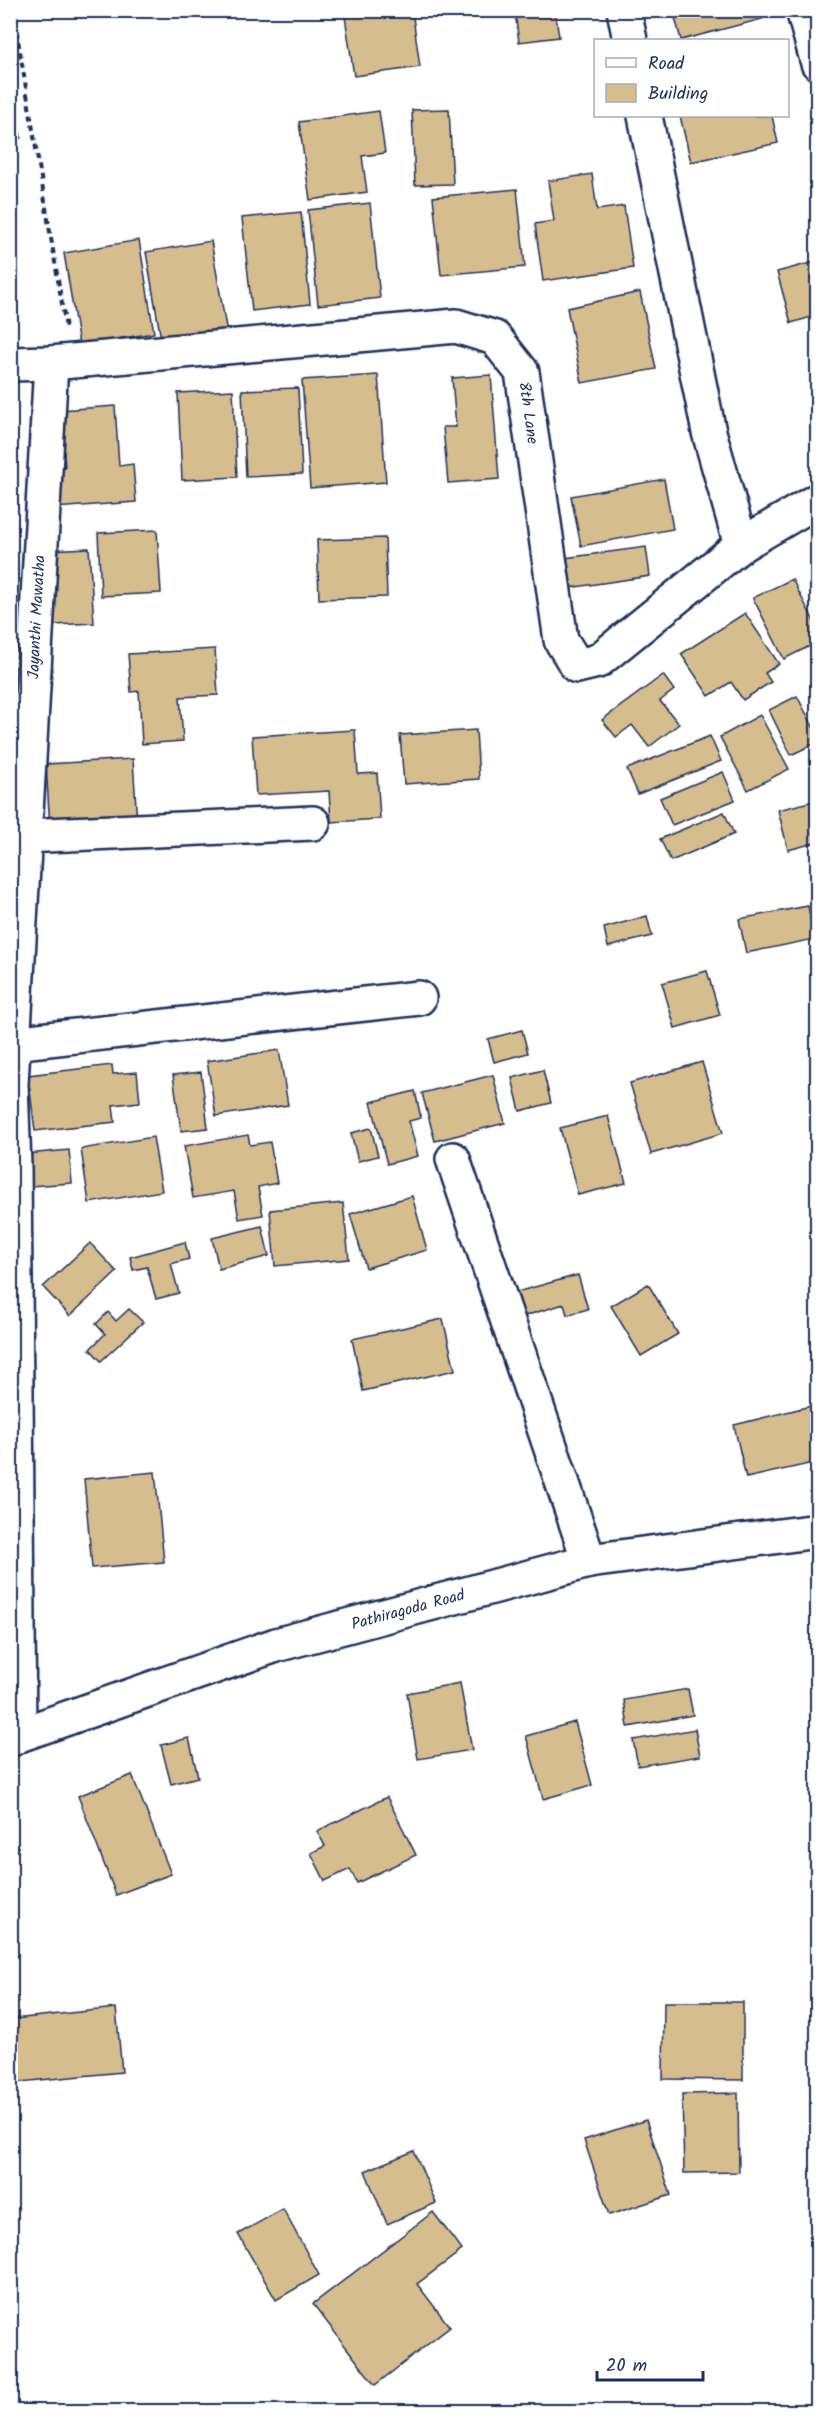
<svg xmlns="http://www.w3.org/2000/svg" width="828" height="2422" font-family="Kalam,sans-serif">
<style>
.building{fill:#d6bd8d;stroke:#1b2f5e;stroke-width:1.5}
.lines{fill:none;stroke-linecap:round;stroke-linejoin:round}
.minor-casing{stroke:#1b2f5e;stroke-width:38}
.path{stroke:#1b2f5e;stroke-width:4;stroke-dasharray:6 4.5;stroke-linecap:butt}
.minor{stroke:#fff;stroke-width:33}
.labels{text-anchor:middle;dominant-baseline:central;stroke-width:5;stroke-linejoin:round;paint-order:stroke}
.street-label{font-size:16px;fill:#1b2f5e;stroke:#fff}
</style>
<rect width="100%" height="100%" fill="#fff"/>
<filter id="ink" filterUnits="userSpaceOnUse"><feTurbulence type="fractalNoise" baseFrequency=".0167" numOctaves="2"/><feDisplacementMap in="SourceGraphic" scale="12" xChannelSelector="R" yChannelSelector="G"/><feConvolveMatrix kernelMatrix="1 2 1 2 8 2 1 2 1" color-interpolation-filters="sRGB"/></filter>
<g filter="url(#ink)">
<!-- building -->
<g class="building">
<path d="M344 10H412L420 67 354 76Z"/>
<path d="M503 10H555L559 37 519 42 515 13 503 15Z"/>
<path d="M673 10H760L762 19 681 40Z"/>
<path d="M10 77 21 138 10 140Z"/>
<path d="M449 109 453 184 415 185 412 110Z"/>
<path d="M379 111 385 153 362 156 367 192 310 200 299 122Z"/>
<path d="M680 116H772L778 143 691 162Z"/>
<path d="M592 174 597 210 624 206 633 268 543 281 535 224 554 221 548 181Z"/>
<path d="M517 189 525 267 441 275 433 197Z"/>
<path d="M370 203 380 298 318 305 308 210Z"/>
<path d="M301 212 310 304 252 311 242 218Z"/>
<path d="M139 240 154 333 79 345 64 253Z"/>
<path d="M211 241 227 333 162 345 146 252Z"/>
<path d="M818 261V315L791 323 777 272Z"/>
<path d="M640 292 656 369 582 383 567 308Z"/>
<path d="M378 375 386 482 310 488 302 380Z"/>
<path d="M491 375 499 479 448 483 443 427H456L452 378Z"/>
<path d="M298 388 302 474 246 477 242 390Z"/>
<path d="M233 390 237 477 182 480 178 393Z"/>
<path d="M115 406 119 466 133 464 136 502 54 508 51 469 65 467 60 410Z"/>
<path d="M664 479 673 529 581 546 571 496Z"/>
<path d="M157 530 161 593 101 596 98 533Z"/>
<path d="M385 538 387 597 319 599 317 540Z"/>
<path d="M646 547 650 576 569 588 565 558Z"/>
<path d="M89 548 94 623 54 625 49 550Z"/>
<path d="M792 579 818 629V642L784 659 753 598Z"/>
<path d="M745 613 779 664 765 673 771 682 743 700 731 682 709 696 681 654Z"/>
<path d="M215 649 218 695 180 697 183 741 142 744 139 691 131 692 128 654Z"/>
<path d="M663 675 674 690 660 701 679 724 649 747 632 725 616 737 602 720Z"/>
<path d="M797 696 818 736V742L791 755 769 710Z"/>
<path d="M760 715 789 769 748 790 720 737Z"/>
<path d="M355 730 358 774 377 773 380 819 331 822 329 791 256 795 252 736Z"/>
<path d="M476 730 479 779 404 784 400 735Z"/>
<path d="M710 736 721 761 638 794 627 769Z"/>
<path d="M133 759 137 823 50 829 46 764Z"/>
<path d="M723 772 735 800 672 825 660 798Z"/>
<path d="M818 800V842L788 850 778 810Z"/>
<path d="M724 812 734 834 671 861 660 839Z"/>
<path d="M808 906 814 939 746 953 739 919Z"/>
<path d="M647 916 652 936 608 947 604 928Z"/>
<path d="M707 971 720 1015 675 1028 662 983Z"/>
<path d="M522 1030 528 1053 494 1062 488 1039Z"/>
<path d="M279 1050 288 1105 216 1116 207 1061Z"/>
<path d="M702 1062 723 1133 651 1154 630 1083Z"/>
<path d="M112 1065 113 1074 137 1072 140 1102 113 1105 115 1122 35 1131 28 1075Z"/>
<path d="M543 1070 551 1103 520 1111 512 1078Z"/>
<path d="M201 1072 208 1128 181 1131 173 1075Z"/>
<path d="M493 1075 505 1123 435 1141 422 1093Z"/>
<path d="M415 1091 421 1118 409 1121 418 1156 387 1164 371 1102Z"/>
<path d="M608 1116 626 1183 578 1195 560 1128Z"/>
<path d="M371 1128 378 1156 358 1161 351 1133Z"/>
<path d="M248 1135 250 1145 270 1142 277 1183 258 1187 263 1215 239 1219 234 1191 193 1198 184 1146Z"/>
<path d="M153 1137 162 1191 89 1203 81 1149Z"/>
<path d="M69 1150 72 1183 30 1186 27 1154Z"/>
<path d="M412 1196 427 1250 366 1268 350 1214Z"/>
<path d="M343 1203 349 1259 275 1266 270 1210Z"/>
<path d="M262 1226 269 1256 219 1269 212 1238Z"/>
<path d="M185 1242 189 1259 171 1264 179 1293 156 1299 147 1267 133 1270 130 1257Z"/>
<path d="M90 1243 117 1272 70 1316 43 1287Z"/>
<path d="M578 1275 588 1309 567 1315 564 1304 521 1317 513 1293Z"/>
<path d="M648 1284 678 1334 641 1356 611 1306Z"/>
<path d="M129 1309 143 1322 101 1361 90 1349 105 1334 96 1324 108 1312 116 1321Z"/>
<path d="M443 1319 455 1370 363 1391 352 1339Z"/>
<path d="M815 1405 818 1415V1462L746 1478 734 1425Z"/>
<path d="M155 1472 164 1562 92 1568 84 1479Z"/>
<path d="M460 1683 472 1750 418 1759 407 1693Z"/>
<path d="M688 1689 693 1715 628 1727 624 1700Z"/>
<path d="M575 1722 592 1785 543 1799 526 1736Z"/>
<path d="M695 1729 700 1756 638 1766 633 1740Z"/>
<path d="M189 1738 198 1777 171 1784 161 1745Z"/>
<path d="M132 1775 171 1874 116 1895 78 1796Z"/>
<path d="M387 1797 416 1855 357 1883 350 1869 325 1881 311 1853 325 1846 317 1831Z"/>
<path d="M664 2002H743V2080L663 2079Z"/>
<path d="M116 2008 122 2072 20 2082 14 2019Z"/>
<path d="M738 2093 739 2172 684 2173 682 2094Z"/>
<path d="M646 2120 671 2195 609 2215 584 2140Z"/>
<path d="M414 2151 436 2203 387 2224 365 2171Z"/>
<path d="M283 2209 319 2275 276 2300 238 2234Z"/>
<path d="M433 2212 462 2250 417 2284 450 2327 375 2385 313 2304Z"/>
</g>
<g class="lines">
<defs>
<g id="minor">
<path d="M624 10 630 40"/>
<path d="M803 10 818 63"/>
<path d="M10 364 51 363 456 326 495 338 522 372 561 640 577 666 598 661 741 545 709 432 645 116"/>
<path d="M741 545 818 500"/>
<path d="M24 836 313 823"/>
<path d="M12 1043 419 998"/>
<path d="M453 1159 589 1561"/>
<path d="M19 1735 14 1166 11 1084 51 363"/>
<path d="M10 1740 19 1735 276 1645 589 1561 818 1531"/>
</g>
</defs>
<!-- minor casing -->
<use href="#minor" class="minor-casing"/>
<!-- path -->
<path class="path" d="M13 10 66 328"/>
<!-- minor -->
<use href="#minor" class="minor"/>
</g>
</g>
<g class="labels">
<!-- street labels -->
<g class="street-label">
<text transform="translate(528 413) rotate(82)">8th Lane</text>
<text transform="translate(37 617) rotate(-87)">Jayanthi Mawatha</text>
<text transform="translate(408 1610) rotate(-15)">Pathiragoda Road</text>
</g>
</g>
<!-- margin -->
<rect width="828" height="2422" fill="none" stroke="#fff" stroke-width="36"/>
<rect x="18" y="18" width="792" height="2386" fill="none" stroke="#1b2f5e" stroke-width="2" filter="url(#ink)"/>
<!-- legend -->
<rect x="594" y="39" width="195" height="78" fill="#ffffff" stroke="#a4acbf" stroke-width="1.5"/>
<rect x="606" y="58" width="30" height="9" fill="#ffffff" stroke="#a4acbf" stroke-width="1.5"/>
<text x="648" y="69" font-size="18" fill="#1b2f5e">Road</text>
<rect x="606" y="84" width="30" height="18" fill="#d6bd8d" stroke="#a4acbf" stroke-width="1.5"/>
<text x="648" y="99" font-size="18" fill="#1b2f5e">Building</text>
<!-- scale -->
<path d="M597 2371v9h106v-9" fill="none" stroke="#1b2f5e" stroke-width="3"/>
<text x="606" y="2371" font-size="18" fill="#1b2f5e" stroke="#ffffff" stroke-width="4.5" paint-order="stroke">20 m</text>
</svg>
